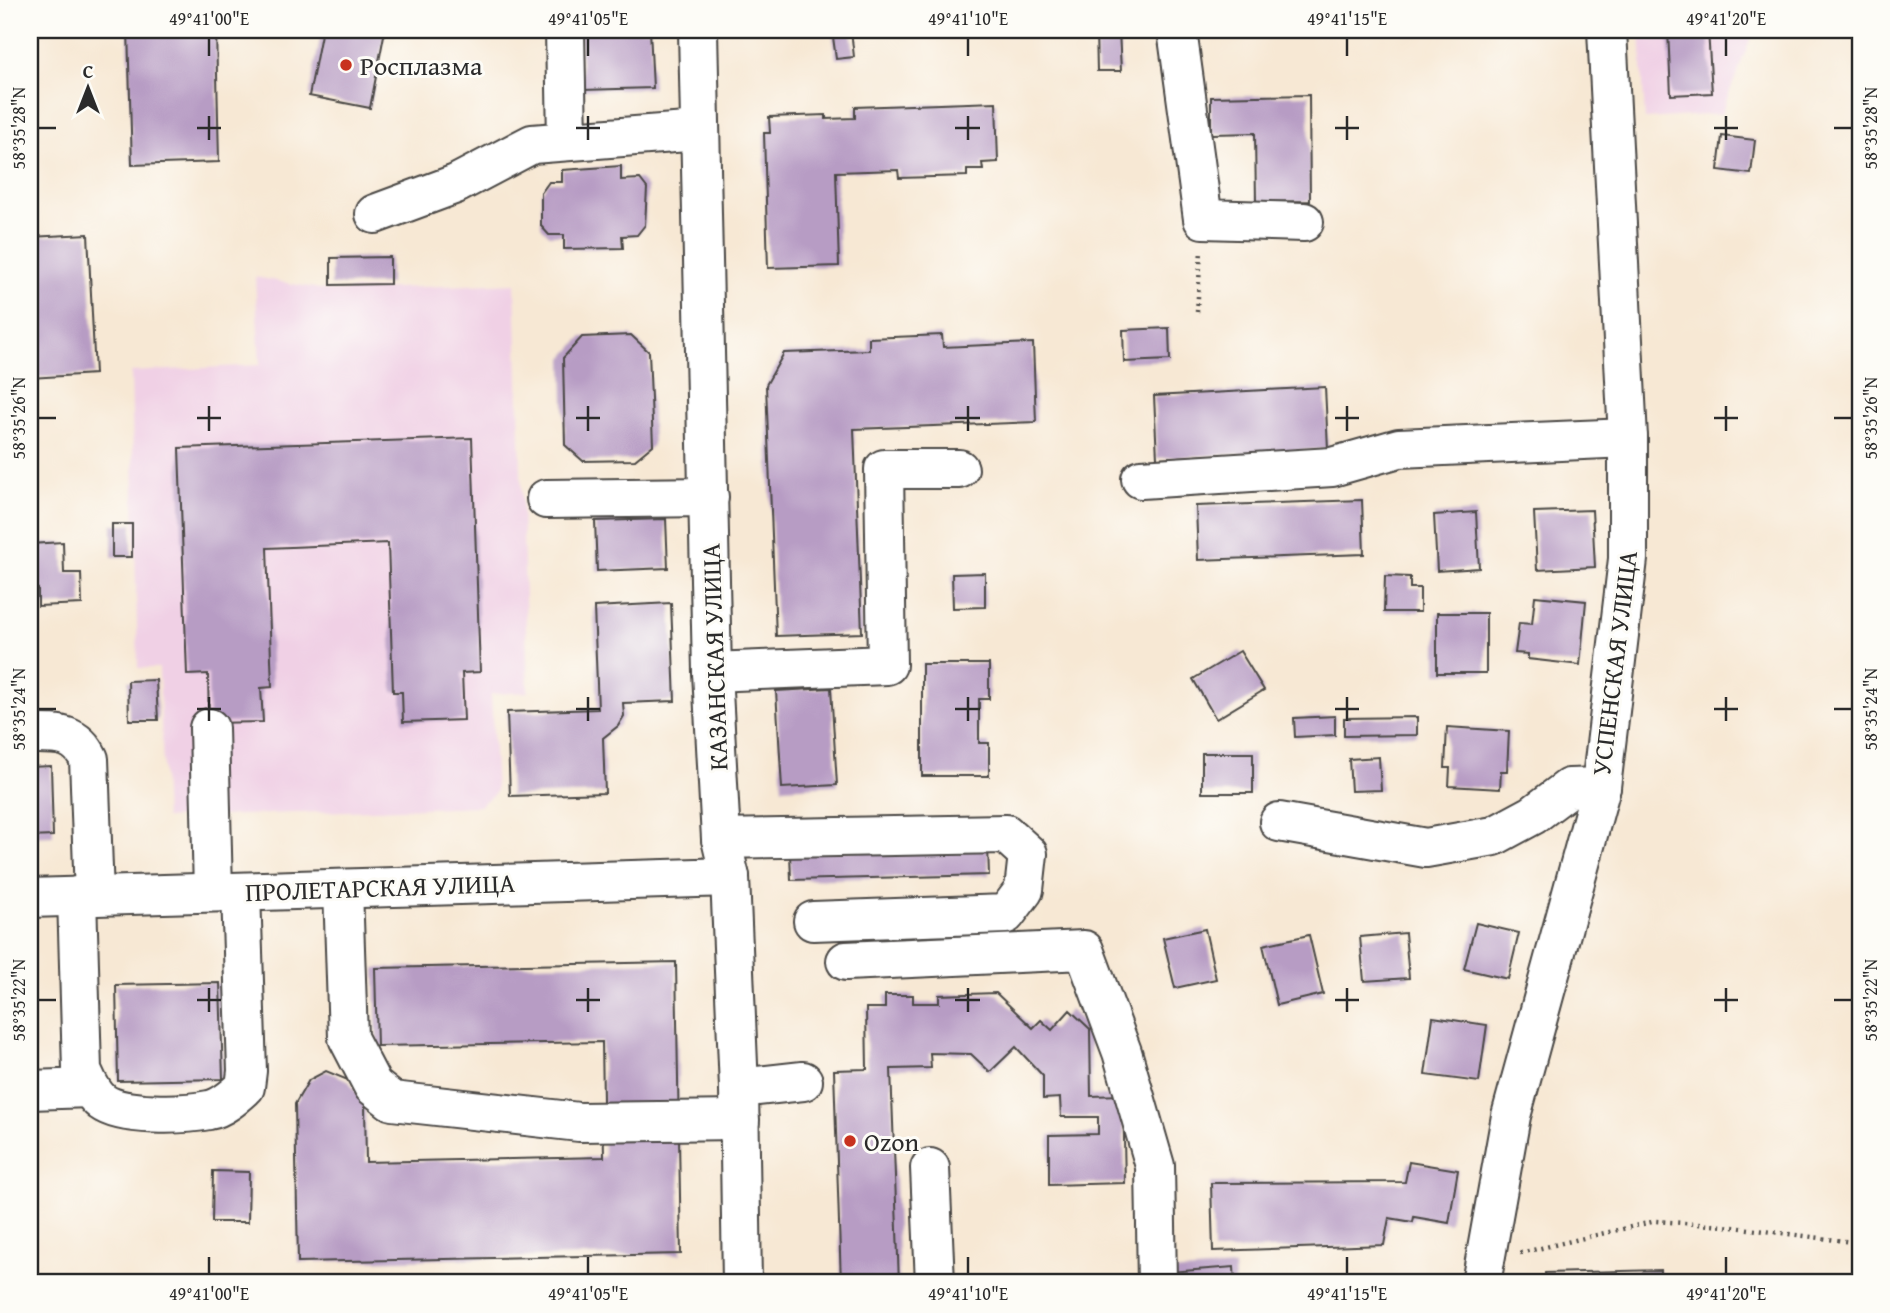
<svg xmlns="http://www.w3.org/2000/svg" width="1890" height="1313" font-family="'Gentium Book Plus',serif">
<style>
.built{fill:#f0d0e5}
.building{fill:#b79cc4}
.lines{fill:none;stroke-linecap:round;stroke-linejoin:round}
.minor-casing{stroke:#4a4744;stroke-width:42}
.path{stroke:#4a4744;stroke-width:4.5;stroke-dasharray:2 5;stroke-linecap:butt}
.minor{stroke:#fff;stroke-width:38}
.ticks{fill:none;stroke:#2b2b2b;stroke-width:2.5}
.poi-dot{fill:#c8321e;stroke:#fdfcf7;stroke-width:2.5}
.labels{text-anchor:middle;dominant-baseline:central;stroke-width:6;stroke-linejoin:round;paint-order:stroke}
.poi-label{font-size:26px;fill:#2b2b2b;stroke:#fdfcf7;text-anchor:start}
.street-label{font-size:26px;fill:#2b2b2b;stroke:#fdfcf7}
.neatline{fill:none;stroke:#2b2b2b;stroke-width:2.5}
.ticks-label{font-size:18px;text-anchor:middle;fill:#2b2b2b}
</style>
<rect width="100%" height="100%" fill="#fdfcf7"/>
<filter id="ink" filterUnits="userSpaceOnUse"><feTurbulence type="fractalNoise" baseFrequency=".0143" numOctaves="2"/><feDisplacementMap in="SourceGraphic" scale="14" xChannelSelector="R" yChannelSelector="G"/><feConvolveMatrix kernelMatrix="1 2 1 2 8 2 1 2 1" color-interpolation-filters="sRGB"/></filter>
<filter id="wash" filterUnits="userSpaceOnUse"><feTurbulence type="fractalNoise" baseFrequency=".00686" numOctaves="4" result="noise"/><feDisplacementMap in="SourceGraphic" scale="28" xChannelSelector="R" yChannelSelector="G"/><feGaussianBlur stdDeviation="1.57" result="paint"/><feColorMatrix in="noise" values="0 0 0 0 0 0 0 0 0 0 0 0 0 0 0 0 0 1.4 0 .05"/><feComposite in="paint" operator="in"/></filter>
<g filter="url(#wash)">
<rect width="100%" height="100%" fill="#f7e8d4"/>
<!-- built -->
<g class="built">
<path d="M1640 30H1754L1721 114 1645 119Z"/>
<path d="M255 277 330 291 515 283 528 692 491 694 496 792 479 806 165 818 159 668H138L131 372 260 365Z"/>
</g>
<g id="blocks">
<!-- building -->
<g class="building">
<path d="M128 30H216L219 162 132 165Z"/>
<path d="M305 30H385L370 108 309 96 321 34Z"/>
<path d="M580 30H650L653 88 582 90Z"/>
<path d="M832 30H851L854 57 836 59Z"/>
<path d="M1096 30H1119L1121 71H1097Z"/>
<path d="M1668 30H1708L1712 93 1671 95Z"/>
<path d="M1309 95 1310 201 1256 202 1255 133 1211 134V97Z"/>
<path d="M996 102 998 162 982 163 983 170H967V176L899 178 898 170 836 172 839 266 768 268 764 133H770L769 117 826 115V119L855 118V107Z"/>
<path d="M1722 136 1755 140 1751 174 1718 170Z"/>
<path d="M621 166V180L640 179 647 188 645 225 637 235 622 236 623 248 564 249V235H549L541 226V193L549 182H562V170Z"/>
<path d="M88 234 95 374 30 378V237Z"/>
<path d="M390 257V284L331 285V258Z"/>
<path d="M1169 328 1170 360 1124 362 1123 330Z"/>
<path d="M631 335 649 352 653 445 635 460 583 461 565 445 563 358 582 337Z"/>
<path d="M942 335 943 347 1033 343 1036 422 854 429 862 633 776 636 766 385 784 353 869 350V338Z"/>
<path d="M1325 387 1328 449 1157 458 1154 396Z"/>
<path d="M472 438 480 672 462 673 464 720 403 722 402 692H393L388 543 267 548 272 687 261 688 263 722 209 723 208 674 187 675 179 448Z"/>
<path d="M1362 500 1364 554 1198 560 1196 506Z"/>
<path d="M1592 510 1595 567 1537 570 1534 512Z"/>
<path d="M1476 512 1479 568 1437 571 1434 515Z"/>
<path d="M666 519 668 568 597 571 595 521Z"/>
<rect x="112" y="524" width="20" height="33"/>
<path d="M63 542 64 573H81L82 604 38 606V589L30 590V544Z"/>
<path d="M985 573V607L953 608 952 574Z"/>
<path d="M1385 576 1410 577V588H1420V612H1384Z"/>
<path d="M1535 596 1586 601 1580 665 1528 659V654L1515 653 1519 623 1532 624Z"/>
<path d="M671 603 675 701 623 703 624 716 618 726 603 738 605 793 510 796 507 712 598 709 594 607Z"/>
<rect x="1437" y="613" width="49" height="60"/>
<path d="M1240 651 1264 690 1216 719 1193 679Z"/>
<path d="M922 664H989V699H979V743H989V776H922Z"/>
<path d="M156 680 158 720H129L128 681Z"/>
<path d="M831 688 837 785 782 788 776 691Z"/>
<path d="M1335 716V735L1295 737 1294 718Z"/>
<path d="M1417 717V735L1344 736V718Z"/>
<path d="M1447 727 1509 731 1507 771H1501L1500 789 1449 786 1450 768H1445Z"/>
<rect x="1202" y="753" width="51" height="40"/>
<path d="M1379 757 1381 790 1351 791 1349 759Z"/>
<path d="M51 766 53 836 30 837V767Z"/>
<path d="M988 847 989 875 791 880 790 852Z"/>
<path d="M1476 923 1519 933 1508 979 1464 969Z"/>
<path d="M1205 929 1216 979 1175 988 1163 938Z"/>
<path d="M1405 933 1409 978 1364 981 1360 937Z"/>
<path d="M1309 935 1323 994 1277 1005 1263 945Z"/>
<path d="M676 962 681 1254 298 1262 295 1104 309 1080 326 1071 348 1080 365 1105 366 1162 604 1157 602 1042 377 1046 375 968Z"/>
<path d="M220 983 223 1079 118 1081 116 985Z"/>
<path d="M996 993 1033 1028 1041 1020 1052 1030 1070 1010 1090 1029 1091 1096 1123 1095 1125 1183 1049 1185V1135L1098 1134V1117H1061L1060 1098 1043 1099V1076L1016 1047 990 1072 971 1054 930 1053 931 1068 891 1069 899 1283H841L834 1070 867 1069 866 1008H885V995H913V1003H939V995Z"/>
<path d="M30 1001H32L34 1062H30Z"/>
<path d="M1433 1017 1487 1025 1479 1082 1425 1075Z"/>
<path d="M1409 1162 1458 1170 1449 1223 1414 1217 1413 1222 1389 1218 1384 1245 1213 1251 1211 1183 1405 1182Z"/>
<path d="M213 1171 249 1172 248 1222H212Z"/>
<path d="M1234 1267 1235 1283H1171L1170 1272Z"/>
<path d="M1660 1270V1283H1545V1273Z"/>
</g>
</g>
</g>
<g filter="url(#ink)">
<use href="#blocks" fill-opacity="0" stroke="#4a4744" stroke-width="2"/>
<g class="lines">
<defs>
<g id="minor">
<path d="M565 30 567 141"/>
<path d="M698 30 712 672 721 839 730 877 739 1088 742 1283"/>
<path d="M1177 30 1203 219 1304 222"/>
<path d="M375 214 456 184 532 144 700 131"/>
<path d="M1141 479 1332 467 1399 448 1628 438"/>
<path d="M546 499 709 497"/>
<path d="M712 672 887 665 884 469H959"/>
<path d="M209 728 213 892"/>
<path d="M30 734C57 734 76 732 89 759L94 896"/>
<path d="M1279 822 1426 848 1494 836 1533 815 1569 788 1601 787"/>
<path d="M721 839 1006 834 1028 854 1024 890 1006 914 813 921"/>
<path d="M343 889 348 1038 373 1086 392 1101 579 1122 740 1120"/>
<path d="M77 896 82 1070C87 1081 92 1094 102 1102 122 1117 184 1115 209 1110 222 1108 235 1096 245 1087L247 1071 241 892"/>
<path d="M30 898 730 877"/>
<path d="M846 961 1084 950 1122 1052 1155 1166 1157 1283"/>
<path d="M739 1088 803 1081"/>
<path d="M30 1090 90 1088"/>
<path d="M930 1168 935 1283"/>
<path d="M1481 1283 1511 1116 1601 787 1628 559V438L1607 30"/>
</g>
</defs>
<!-- minor casing -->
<use href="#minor" class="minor-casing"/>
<!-- path -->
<g class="path">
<path d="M1197 312 1201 251"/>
<path d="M1520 1253 1656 1221 1725 1226 1860 1243"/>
</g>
<!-- minor -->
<use href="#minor" class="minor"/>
</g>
</g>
<!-- ticks -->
<path class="ticks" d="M209 38V56M588 38V56M968 38V56M1347 38V56M1726 38V56M209 116V140M588 116V140M968 116V140M1347 116V140M1726 116V140M38 128H56M197 128H221M576 128H600M955 128H980M1335 128H1359M1714 128H1738M1834 128H1852M209 406V431M588 406V431M968 406V431M1347 406V431M1726 406V431M38 418H56M197 418H221M576 418H600M955 418H980M1335 418H1359M1714 418H1738M1834 418H1852M209 697V721M588 697V721M968 697V721M1347 697V721M1726 697V721M38 709H56M197 709H221M576 709H600M955 709H980M1335 709H1359M1714 709H1738M1834 709H1852M209 988V1012M588 988V1012M968 988V1012M1347 988V1012M1726 988V1012M38 1000H56M197 1000H221M576 1000H600M955 1000H980M1335 1000H1359M1714 1000H1738M1834 1000H1852M209 1257V1274M588 1257V1274M968 1257V1274M1347 1257V1274M1726 1257V1274"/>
<!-- markers -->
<g class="poi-dot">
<circle cx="346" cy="65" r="7"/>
<circle cx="850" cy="1141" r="7"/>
</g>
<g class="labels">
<!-- poi labels -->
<g class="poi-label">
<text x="360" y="65">Росплазма</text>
<text x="864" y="1141">Ozon</text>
</g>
<!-- street labels -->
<g class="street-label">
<text transform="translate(714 657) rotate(-92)">КАЗАНСКАЯ УЛИЦА</text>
<text transform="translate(1614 663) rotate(-83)">УСПЕНСКАЯ УЛИЦА</text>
<text transform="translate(380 887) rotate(-2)">ПРОЛЕТАРСКАЯ УЛИЦА</text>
</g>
</g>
<!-- margin -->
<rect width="1890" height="1313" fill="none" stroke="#fdfcf7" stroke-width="77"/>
<!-- north arrow -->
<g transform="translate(88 88)" stroke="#fdfcf7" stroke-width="5" paint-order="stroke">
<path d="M0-5L12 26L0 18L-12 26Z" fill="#2b2b2b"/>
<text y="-10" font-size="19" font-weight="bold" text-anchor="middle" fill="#2b2b2b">С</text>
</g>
<rect x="38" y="38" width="1814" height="1236" class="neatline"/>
<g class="ticks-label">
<text x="209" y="25">49°41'00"E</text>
<text x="588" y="25">49°41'05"E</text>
<text x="968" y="25">49°41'10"E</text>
<text x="1347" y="25">49°41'15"E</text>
<text x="1726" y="25">49°41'20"E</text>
<text transform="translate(19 128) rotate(-90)" y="6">58°35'28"N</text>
<text transform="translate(1871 128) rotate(-90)" y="6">58°35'28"N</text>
<text transform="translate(19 418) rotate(-90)" y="6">58°35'26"N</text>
<text transform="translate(1871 418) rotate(-90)" y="6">58°35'26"N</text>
<text transform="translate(19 709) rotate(-90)" y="6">58°35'24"N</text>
<text transform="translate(1871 709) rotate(-90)" y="6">58°35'24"N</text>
<text transform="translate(19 1000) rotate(-90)" y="6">58°35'22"N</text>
<text transform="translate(1871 1000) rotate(-90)" y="6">58°35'22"N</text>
<text x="209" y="1300">49°41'00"E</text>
<text x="588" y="1300">49°41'05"E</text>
<text x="968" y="1300">49°41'10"E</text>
<text x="1347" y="1300">49°41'15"E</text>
<text x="1726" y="1300">49°41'20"E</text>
</g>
</svg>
